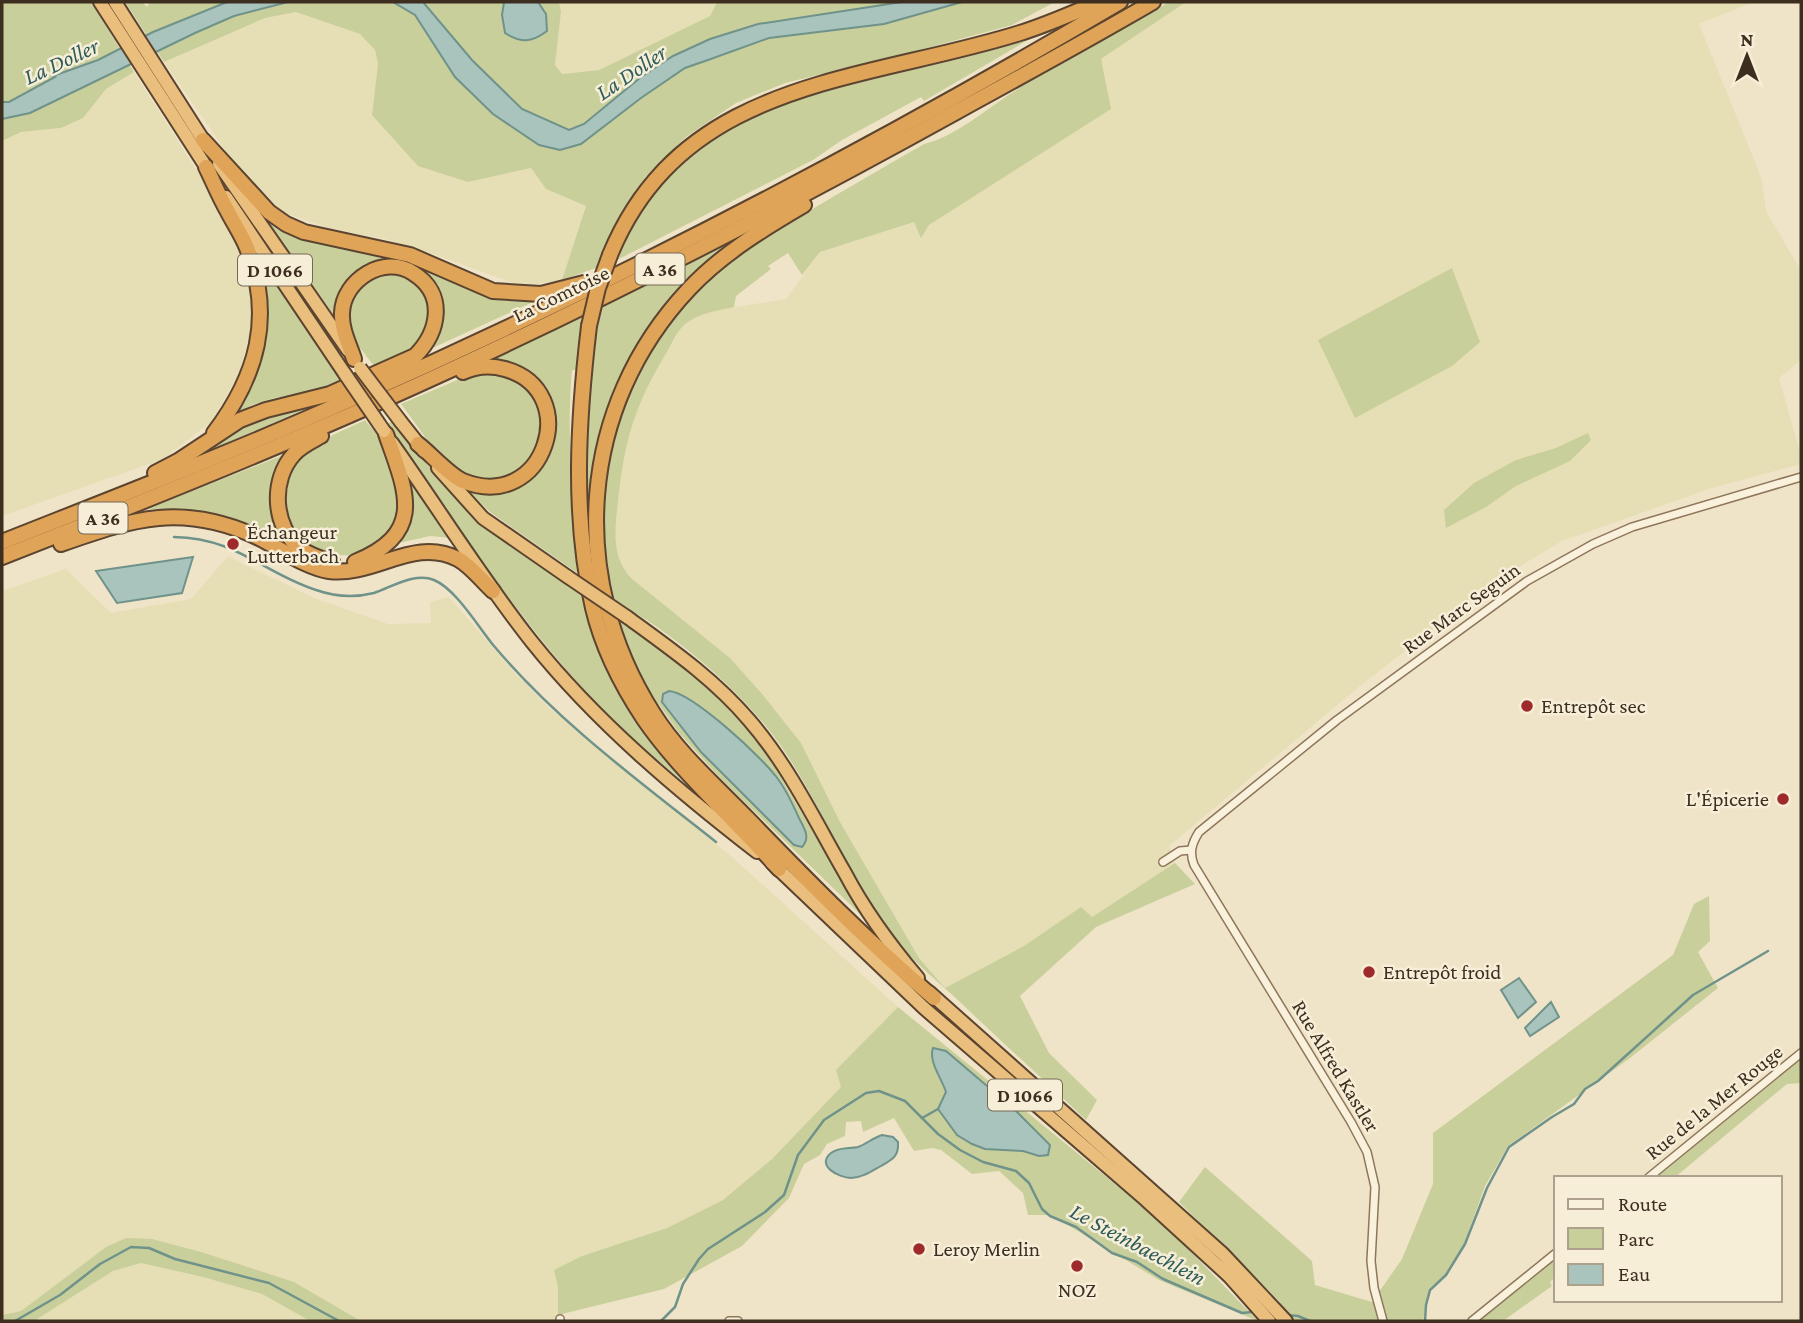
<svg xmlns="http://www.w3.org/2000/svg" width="1803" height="1323" font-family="'Crimson Pro',serif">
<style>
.farmland{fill:#e6deb5}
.green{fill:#c9cf9b}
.water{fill:#a9c4bc;stroke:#6f938a;stroke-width:2}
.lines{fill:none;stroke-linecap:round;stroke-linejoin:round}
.stream{stroke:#6f938a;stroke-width:2.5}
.minor-casing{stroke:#8d765c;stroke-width:10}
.trunk-casing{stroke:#5b4430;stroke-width:16}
.motorway-casing{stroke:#5b4430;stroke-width:18}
.minor{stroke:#faf1dc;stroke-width:7}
.trunk{stroke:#eabe7c;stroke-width:12}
.motorway{stroke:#e0a458;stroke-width:14}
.trunk-bridge-casing{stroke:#5b4430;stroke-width:16;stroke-linecap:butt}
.motorway-bridge-casing{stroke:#5b4430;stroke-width:18;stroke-linecap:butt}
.trunk-bridge{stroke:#eabe7c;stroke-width:12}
.motorway-bridge{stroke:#e0a458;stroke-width:14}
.poi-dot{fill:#9e2a2b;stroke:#f7eed8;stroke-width:2.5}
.labels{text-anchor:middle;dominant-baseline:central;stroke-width:5;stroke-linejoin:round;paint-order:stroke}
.shield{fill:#f7eed8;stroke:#756857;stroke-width:2}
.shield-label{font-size:19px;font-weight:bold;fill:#3d2e20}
.street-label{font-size:21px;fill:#3d2e20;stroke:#f7eed8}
.poi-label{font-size:21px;fill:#3d2e20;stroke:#f7eed8;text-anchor:start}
.water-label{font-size:23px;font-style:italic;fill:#2f5d5a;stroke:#f7eed8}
</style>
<rect width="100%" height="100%" fill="#f0e4c8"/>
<!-- farmland -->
<g class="farmland">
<path d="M559 2H717L710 16 599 70 562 74 555 65 561 12Z"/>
<path d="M1186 2H1754L1699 24 1761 177 1766 211 1801 271V360L1779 378 1801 456V464L1712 488 1562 541 1488 586 1360 686 1169 846 1175 863 1092 917 1081 908 1024 946 945 988 919 958 840 822 801 743 763 695 730 658 631 578 622 567 617 557 615 532 622 463 628 433 650 379 682 327 695 317 712 311 786 299 820 252 914 222 921 237 929 225 995 182 1101 59Z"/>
<path d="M296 12 360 34 375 50 378 64 372 115 468 182 531 168 546 189 586 206 562 280 537 284 513 283 439 256 385 239 331 229 285 213 250 186 164 62 265 18Z"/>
<path d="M134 72 225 215 247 273 253 319 240 372 211 422 163 459 2 516V141L21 132 61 128 83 118 106 89Z"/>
<path d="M228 556 314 598 388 624 431 623 430 602 449 597 512 670 549 708 732 857 898 1007 837 1070 842 1086 772 1159 723 1200 667 1228 582 1256 558 1287V1321H361L294 1282 106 1247 21 1311 2 1315V591L66 569 111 613 191 599Z"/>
<path d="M141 1263 203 1277 262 1294 310 1321H34L113 1271Z"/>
</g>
<!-- green -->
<g class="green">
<path d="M2 2H91L134 72 106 89 83 118 61 128 21 132 2 141Z"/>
<path d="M125 2H142L147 7 150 2H504L502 15 546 14 538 2H559L561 12 555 65 562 74 599 70 710 16 717 2H1055L1012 25 905 54 785 83 736 103 686 137 646 176 619 219 599 267 562 280 586 206 546 189 531 168 468 182 418 166 372 115 378 64 375 50 360 34 296 12 265 18 164 62Z"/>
<path d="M1169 2H1186L1101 59 1111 109 929 225 921 238 914 222 820 252 802 275 788 253 768 266 771 269 736 296 734 307C717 311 698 313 684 325 677 332 672 343 667 352 635 404 624 441 618 502 615 530 611 556 631 578L730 658 763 695 801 743 840 822 919 958 945 988 1024 946 1081 907 1092 917 1175 863 1195 884 1096 927 1020 996 1049 1053 1097 1100 1086 1120C1045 1081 1003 1043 962 1004 939 982 914 963 894 938 849 879 823 807 781 746 751 704 710 666 668 635 650 621 629 610 611 597 593 493 609 400 676 316 696 291 718 268 744 249 763 236 784 225 804 214 844 190 884 167 924 144 955 136 980 114 1007 96 1059 62 1115 33 1169 2Z"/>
<path d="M1040 33 924 101 921 97 842 140 813 160 613 262C620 244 630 228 641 211 701 115 793 98 896 73 944 61 992 47 1040 33Z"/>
<path d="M268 221 295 235 405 258 434 269 542 298 426 351 441 332 444 314 440 296 432 281 396 261 374 262 353 272 340 288 337 306V320Z"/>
<path d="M730 241C716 254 700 266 686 279 616 351 595 436 589 532 582 458 587 383 598 309Z"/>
<path d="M252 246 343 380 312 393 274 398 252 405 232 417 252 384 261 360 266 326V292Z"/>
<path d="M1452 268 1480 342 1452 366 1355 418 1318 340Z"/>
<path d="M384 272C395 273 406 274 415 280 435 295 435 328 418 344 407 355 388 361 374 366L353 339 346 320 355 287Z"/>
<path d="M586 315 576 370H572C566 438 573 507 580 575L490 512 463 485 536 472C556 445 552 430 548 399L485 361Z"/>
<path d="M489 373C586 386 531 517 457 469 434 454 418 426 401 404L469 375Z"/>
<path d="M321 402 204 453 244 425 267 416Z"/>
<path d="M365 420C373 430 385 443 389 455 393 465 401 498 400 507 388 574 290 571 284 500 282 486 289 466 299 456 314 441 346 430 365 420Z"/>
<path d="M393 420 456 498 527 554 582 592 592 630 606 668 638 723 687 785C655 757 621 730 592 699 515 614 451 519 388 424Z"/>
<path d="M1588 433 1591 440 1570 461 1516 486 1486 507 1446 528 1444 510 1474 483 1516 460 1556 448Z"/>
<path d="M286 454C270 485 266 504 282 536L276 539C228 515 201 510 147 509Z"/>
<path d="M408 474 450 538 430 536 399 543C414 518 412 502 408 474Z"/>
<path d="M614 614 685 664 724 700 761 744 864 918 723 781 679 733 640 677Z"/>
<path d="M1709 896 1710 941 1698 952 1718 988 1630 1058 1508 1146 1485 1186 1464 1244 1446 1274 1429 1289 1423 1321H1261L1280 1302 1179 1202 1205 1167 1312 1261 1315 1285 1372 1302 1402 1259 1433 1184V1133L1673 955 1694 904Z"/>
<path d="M898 1007 1163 1223 1258 1321 1159 1280 1051 1215H1028L1023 1193 999 1171 972 1174 941 1150 932 1148 914 1151 894 1118 863 1132 861 1121 846 1122 845 1136 827 1144 820 1155 804 1164 789 1198 742 1246 664 1289 558 1315V1287L554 1270 582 1256 667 1228 723 1200 772 1159 841 1087 836 1070Z"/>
<path d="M1801 1058V1083L1787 1084 1674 1178H1653Z"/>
<path d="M126 1238 152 1239 201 1252 294 1282 361 1321H310L262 1294 203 1277 141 1263 113 1271 34 1321H2V1315L21 1311 106 1247Z"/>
<path d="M1556 1257V1276L1550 1282 1552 1286 1503 1321H1478Z"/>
</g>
<!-- water -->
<g class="water">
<path d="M227 2H288L234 16 195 33 30 113 2 119V102H9L55 77 53 76 98 60 153 32Z"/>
<path d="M393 2H423L472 60 522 109 569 130 584 124 641 77 673 56 710 39 758 24 902 2H962L884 24 769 38 708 60 685 68 641 98 581 144 560 150 539 145 493 114 455 77 415 15Z"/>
<path d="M504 2H538L546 14 547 31C531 43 521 43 505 33L502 15Z"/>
<path d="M193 557 182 593 117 603 96 571Z"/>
<path d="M669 691C693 693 763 758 778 779 787 791 793 805 799 818 804 828 811 837 802 847L794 845 701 752 662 702 663 694Z"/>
<path d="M1519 978 1536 1002 1518 1018 1501 990Z"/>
<path d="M1551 1002 1559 1017 1530 1036 1525 1028Z"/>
<path d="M933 1048 946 1051 1014 1109 1050 1145 1048 1155 1039 1156 1023 1151 985 1149 972 1144 957 1135 938 1109 946 1092C942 1079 928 1061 933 1048Z"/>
<path d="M882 1135 893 1137 898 1142C899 1156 893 1159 881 1166 872 1171 862 1178 851 1178 840 1178 815 1166 831 1153 839 1147 849 1149 858 1147 866 1144 873 1138 882 1135Z"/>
</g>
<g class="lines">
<!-- stream -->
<g class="stream">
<path d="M174 537C237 538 263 573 316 590 336 597 354 598 374 593 392 587 415 572 434 580 456 589 479 628 494 646 558 722 639 781 716 842"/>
<path d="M922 1118 938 1109"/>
<path d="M1287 1315 1298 1316 1310 1321"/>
<path d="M15 1321 60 1295 100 1264 131 1247 149 1248 175 1259 269 1283 339 1321"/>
<path d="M661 1321 675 1307 683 1284 699 1259 708 1249 765 1212 784 1195 798 1155 824 1120 866 1093 879 1091 905 1101 938 1134 960 1150 983 1162 1016 1171 1029 1183 1042 1209 1050 1216 1076 1227 1112 1253 1137 1262 1163 1279 1242 1313 1252 1312"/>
<path d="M1425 1321 1426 1305 1430 1290 1446 1275 1465 1244 1487 1188 1509 1147 1552 1117 1574 1104 1585 1089 1598 1081 1693 995 1768 951"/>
</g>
<defs>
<g id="minor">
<path d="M1163 862 1180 851 1191 850"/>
<path d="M1648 1178 1801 1053"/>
<path d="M560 1319V1321"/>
<path d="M729 1321H738"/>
<path d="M1383 1321 1374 1288 1371 1261 1375 1187 1367 1152 1351 1122 1194 865C1189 852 1192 843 1199 832L1337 720 1527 581 1593 544 1632 527 1801 477"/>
<path d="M1472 1321 1556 1253"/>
</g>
<g id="trunk">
<path d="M100 2 210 173"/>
<path d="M115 2 207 146"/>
<path d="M219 164 348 350"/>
<path d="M226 197 345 374"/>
<path d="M401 422 424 451"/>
<path d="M392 443C439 509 482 579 532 642 596 722 677 790 757 852"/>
<path d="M438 468 483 518 568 577"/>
<path d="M627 617C671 649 714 679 749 720 789 766 815 821 845 873 865 911 890 945 918 978"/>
<path d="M772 863 924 1008 1146 1200 1229 1276 1269 1321"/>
<path d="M929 992 1223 1254 1286 1321"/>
</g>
<g id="motorway">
<path d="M203 140 269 212 286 224 304 232 410 255 493 291 541 294 584 283"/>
<path d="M206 167C213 181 219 196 227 210 233 222 242 235 247 248 274 317 257 376 214 433"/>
<path d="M804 205C763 229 722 254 689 289 578 407 567 578 653 713 678 753 715 785 748 819 808 881 868 942 934 998"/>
<path d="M610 255C683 78 864 82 1020 33 1046 25 1073 13 1099 2"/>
<path d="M589 326C578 419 572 516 593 608 602 646 622 686 644 719 682 774 735 819 779 869"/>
<path d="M321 436C312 441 301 446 294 454 270 480 273 528 301 549 310 555 321 559 332 562"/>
<path d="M418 444C431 454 449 475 463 481 545 514 584 391 505 369 491 365 476 366 463 372"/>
<path d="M155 473 178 461 240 420 266 410 330 394 415 356C439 332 447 294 413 273 384 254 343 280 342 313 341 329 349 344 354 359"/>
<path d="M2 542C118 496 235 451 349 400 614 283 871 149 1120 2"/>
<path d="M61 544C134 518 183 503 257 537 280 548 304 567 329 571 374 577 414 536 458 559 471 566 482 581 493 591"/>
<path d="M2 557C148 500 293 442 435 377 613 296 786 206 956 112 1022 76 1088 40 1153 2"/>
<path d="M355 562C427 533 406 491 386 434"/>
</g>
</defs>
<!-- minor casing -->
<use href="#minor" class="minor-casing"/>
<!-- trunk casing -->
<use href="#trunk" class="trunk-casing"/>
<!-- motorway casing -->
<use href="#motorway" class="motorway-casing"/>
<!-- minor -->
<use href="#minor" class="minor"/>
<!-- trunk -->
<use href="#trunk" class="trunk"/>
<!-- motorway -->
<use href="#motorway" class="motorway"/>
<defs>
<g id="trunk-bridge">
<path d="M360 368 401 422"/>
<path d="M345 374 384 431"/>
<path d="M568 577 627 617"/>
</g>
<path id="motorway-bridge" d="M589 326 598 288 610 255"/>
</defs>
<!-- trunk-bridge casing -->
<use href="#trunk-bridge" class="trunk-bridge-casing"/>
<!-- motorway-bridge casing -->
<use href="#motorway-bridge" class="motorway-bridge-casing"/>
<!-- trunk-bridge -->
<use href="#trunk-bridge" class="trunk-bridge"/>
<!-- motorway-bridge -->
<use href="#motorway-bridge" class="motorway-bridge"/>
</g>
<!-- markers -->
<g class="poi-dot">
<circle cx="233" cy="544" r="7"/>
<circle cx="1527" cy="706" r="7"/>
<circle cx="1783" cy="799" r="7"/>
<circle cx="1369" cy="972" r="7"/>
<circle cx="919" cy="1249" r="7"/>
<circle cx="1077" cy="1266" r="7"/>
</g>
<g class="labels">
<!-- shield labels -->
<g class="shield">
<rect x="635.5" y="253.5" width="49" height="31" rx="5"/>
<rect x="238" y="254.5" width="74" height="31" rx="5"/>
<rect x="78.5" y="502.5" width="49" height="31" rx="5"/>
<rect x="988" y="1079.5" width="74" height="31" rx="5"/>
</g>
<g class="shield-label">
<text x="660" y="269">A 36</text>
<text x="275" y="270">D 1066</text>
<text x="103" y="518">A 36</text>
<text x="1025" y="1095">D 1066</text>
</g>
<!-- street labels -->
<g class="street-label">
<text transform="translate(561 294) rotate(-26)">La Comtoise</text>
<text transform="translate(1461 608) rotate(-36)">Rue Marc Seguin</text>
<text transform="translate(1336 1066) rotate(59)">Rue Alfred Kastler</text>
<text transform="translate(1714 1102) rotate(-39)">Rue de la Mer Rouge</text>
</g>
<!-- poi labels -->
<g class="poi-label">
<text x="247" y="532">Échangeur<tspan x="247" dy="24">Lutterbach</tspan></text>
<text x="1541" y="706">Entrepôt sec</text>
<text x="1769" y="799" text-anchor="end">L'Épicerie</text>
<text x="1383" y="972">Entrepôt froid</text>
<text x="933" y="1249">Leroy Merlin</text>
<text x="1077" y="1290" text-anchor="middle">NOZ</text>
</g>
<!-- water labels -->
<g class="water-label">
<text transform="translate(61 61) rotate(-25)">La Doller</text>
<text transform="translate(631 72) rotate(-34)">La Doller</text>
<text transform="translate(1138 1244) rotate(28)">Le Steinbaechlein</text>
</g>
</g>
<!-- border -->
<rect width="1803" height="1323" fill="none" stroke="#3d2e20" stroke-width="7"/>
<!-- legend -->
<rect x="1554" y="1176" width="228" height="126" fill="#f7eed8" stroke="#ada18e" stroke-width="2"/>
<rect x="1568" y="1199" width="35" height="10" fill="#faf1dc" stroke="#ada18e" stroke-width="2"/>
<text x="1618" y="1211" font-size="21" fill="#3d2e20">Route</text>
<rect x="1568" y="1228" width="35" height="21" fill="#c9cf9b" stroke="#ada18e" stroke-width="2"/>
<text x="1618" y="1246" font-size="21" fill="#3d2e20">Parc</text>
<rect x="1568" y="1264" width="35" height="21" fill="#a9c4bc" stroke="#ada18e" stroke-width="2"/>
<text x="1618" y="1281" font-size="21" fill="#3d2e20">Eau</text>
<!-- north arrow -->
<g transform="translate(1747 56)" stroke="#f7eed8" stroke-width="5" paint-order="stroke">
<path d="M0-5L12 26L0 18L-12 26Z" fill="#3d2e20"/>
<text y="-10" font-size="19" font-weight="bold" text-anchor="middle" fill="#3d2e20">N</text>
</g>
</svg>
